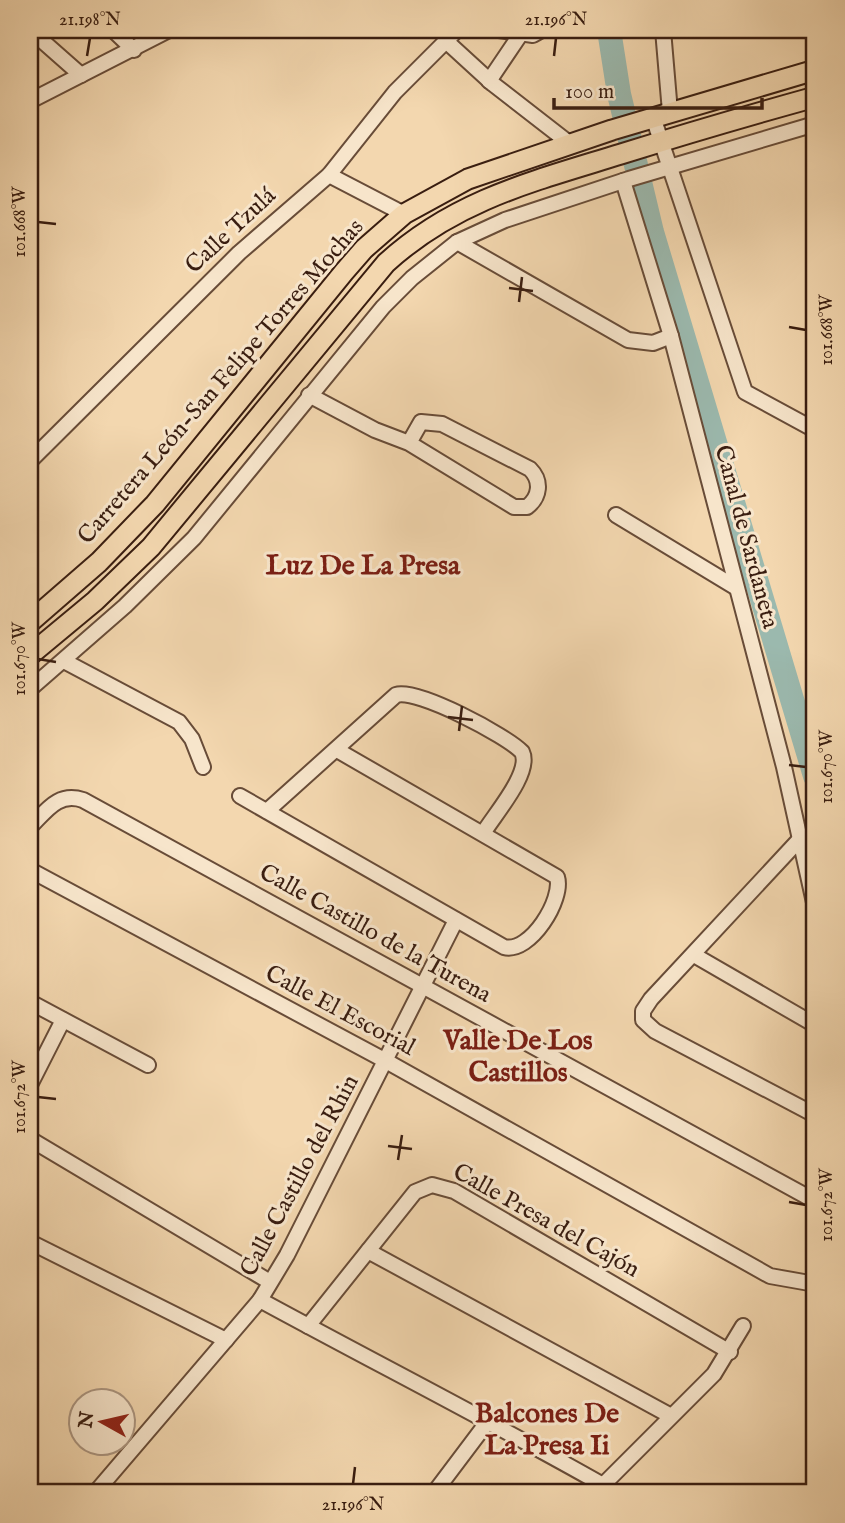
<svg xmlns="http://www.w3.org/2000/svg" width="845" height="1523" font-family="'IM FELL English',serif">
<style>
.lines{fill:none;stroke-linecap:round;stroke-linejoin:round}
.river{stroke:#9bb9ae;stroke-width:24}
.minor-casing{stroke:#684c38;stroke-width:18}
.major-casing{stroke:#391d10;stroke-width:23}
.minor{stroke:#f7e5cb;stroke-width:14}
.major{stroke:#f3d7af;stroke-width:19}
.ticks{fill:none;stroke:#391d10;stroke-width:2.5}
.labels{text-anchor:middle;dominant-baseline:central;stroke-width:6;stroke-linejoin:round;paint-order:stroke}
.street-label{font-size:24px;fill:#391d10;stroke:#f7e5cb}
.quarter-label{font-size:28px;font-weight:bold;fill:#7a1f14;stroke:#f7e5cb}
.neatline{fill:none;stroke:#391d10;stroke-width:2.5}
.ticks-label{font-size:18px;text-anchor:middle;fill:#391d10}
</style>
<rect width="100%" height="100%" fill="#f3d7af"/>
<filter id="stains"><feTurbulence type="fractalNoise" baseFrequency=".00286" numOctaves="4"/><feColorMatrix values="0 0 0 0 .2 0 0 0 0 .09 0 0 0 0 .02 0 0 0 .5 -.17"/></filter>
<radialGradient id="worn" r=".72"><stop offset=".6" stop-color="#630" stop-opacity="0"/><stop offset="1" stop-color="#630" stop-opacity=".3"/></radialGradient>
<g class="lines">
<!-- river -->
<path class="river" d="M609 30 619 94 652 232 815 776"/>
<defs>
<g id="minor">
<path d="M30 30 81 75"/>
<path d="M113 30 134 50"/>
<path d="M499 30 533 35 542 30"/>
<path d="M663 30 670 112"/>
<path d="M446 41 493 84 569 143"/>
<path d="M489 81 520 35"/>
<path d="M30 101 169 30"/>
<path d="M653 117 745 392 815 430"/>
<path d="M329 175 404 214"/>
<path d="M623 181 671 336 784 767 815 907"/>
<path d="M457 242 628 340 653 343 671 336"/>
<path d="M309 395 375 430 409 443 514 507H527C540 497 542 481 530 469L442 424 421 422 409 443"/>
<path d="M30 461 239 253 329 175 395 92 457 30"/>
<path d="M616 515 735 587"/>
<path d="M64 661 179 722 192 739 203 767"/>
<path d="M30 689 125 606 194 538 383 307 412 278 457 242 505 220 629 179 815 124"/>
<path d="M240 796 504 947C530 954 564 899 557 877L337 750"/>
<path d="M267 811 396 695C417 688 507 736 522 752 532 772 495 814 484 832"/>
<path d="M30 827C47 810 58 792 83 800L815 1201"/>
<path d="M799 840 651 999 643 1011V1020L655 1031 815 1115"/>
<path d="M30 870 386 1061 770 1276 815 1284"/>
<path d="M694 955 815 1025"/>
<path d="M30 1002 148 1065"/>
<path d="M30 1085 63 1020"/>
<path d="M30 1139 270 1282"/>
<path d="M30 1242 226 1340"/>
<path d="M368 1251 671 1416"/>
<path d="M260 1300C374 1362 490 1421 603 1485"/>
<path d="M308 1326 415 1192 432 1185 454 1191 730 1352"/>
<path d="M95 1493 260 1300 287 1255 456 920"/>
<path d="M434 1493 489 1420"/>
<path d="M595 1493 714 1374 743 1326"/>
</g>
<g id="major">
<path d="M30 622 99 562 155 504 344 272 364 249 404 214 468 179 612 130 815 70"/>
<path d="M30 655 95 601 151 547 386 263C455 200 534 181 621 154 685 134 750 115 815 97"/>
</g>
</defs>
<!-- minor casing -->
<use href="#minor" class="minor-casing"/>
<!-- major casing -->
<use href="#major" class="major-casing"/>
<!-- minor -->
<use href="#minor" class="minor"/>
<!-- major -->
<use href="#major" class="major"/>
</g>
<!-- ticks -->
<path class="ticks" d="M87 56 90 38M554 56 556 38M38 222 56 224M509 288 533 291M519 302 522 277M789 327 806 330M38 659 56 662M448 717 473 720M459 731 462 706M789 765 806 767M38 1097 56 1099M388 1146 412 1149M398 1160 402 1135M789 1202 806 1205M353 1484 355 1467"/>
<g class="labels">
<!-- street labels -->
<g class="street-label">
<text transform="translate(231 231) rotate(-43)">Calle Tzulá</text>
<text transform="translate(221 382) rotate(-49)">Carretera León-San Felipe Torres Mochas</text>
<text transform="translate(746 537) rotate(75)">Canal de Sardaneta</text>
<text transform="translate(375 934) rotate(29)">Calle Castillo de la Turena</text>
<text transform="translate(340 1011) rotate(28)">Calle El Escorial</text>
<text transform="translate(300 1176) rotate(-62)">Calle Castillo del Rhin</text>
<text transform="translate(546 1221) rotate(29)">Calle Presa del Cajón</text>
</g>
<!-- quarter labels -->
<g class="quarter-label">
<text x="363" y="566">Luz De La Presa</text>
<text x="518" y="1041">Valle De Los<tspan x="518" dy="32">Castillos</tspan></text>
<text x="547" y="1414">Balcones De<tspan x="547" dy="32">La Presa Ii</tspan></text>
</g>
</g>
<!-- margin -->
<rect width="845" height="1523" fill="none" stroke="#f3d7af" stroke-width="77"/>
<!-- north arrow -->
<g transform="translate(102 1422) rotate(278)"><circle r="33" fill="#f7e5cb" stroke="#ab9580" stroke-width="2"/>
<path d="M0-5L12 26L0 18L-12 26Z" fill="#8f2418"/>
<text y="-10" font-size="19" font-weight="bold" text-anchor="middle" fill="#391d10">N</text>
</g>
<!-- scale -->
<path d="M554 98v10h208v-10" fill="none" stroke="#391d10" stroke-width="3.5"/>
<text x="565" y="98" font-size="21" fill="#391d10" stroke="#f7e5cb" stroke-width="5" paint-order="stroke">100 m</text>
<rect x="38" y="38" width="768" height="1446" class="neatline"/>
<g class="ticks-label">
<text x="90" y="25">21.198°N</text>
<text x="556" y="25">21.196°N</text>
<text transform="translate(19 222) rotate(-90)" y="6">101.668°W</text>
<text transform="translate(826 330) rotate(-90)" y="6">101.668°W</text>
<text transform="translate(19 659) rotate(-90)" y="6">101.670°W</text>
<text transform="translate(826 767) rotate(-90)" y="6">101.670°W</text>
<text transform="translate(19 1097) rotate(-90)" y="6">101.672°W</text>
<text transform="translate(826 1205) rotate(-90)" y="6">101.672°W</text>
<text x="353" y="1510">21.196°N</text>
</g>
<rect width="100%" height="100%" filter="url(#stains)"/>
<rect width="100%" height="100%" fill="url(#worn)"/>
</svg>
